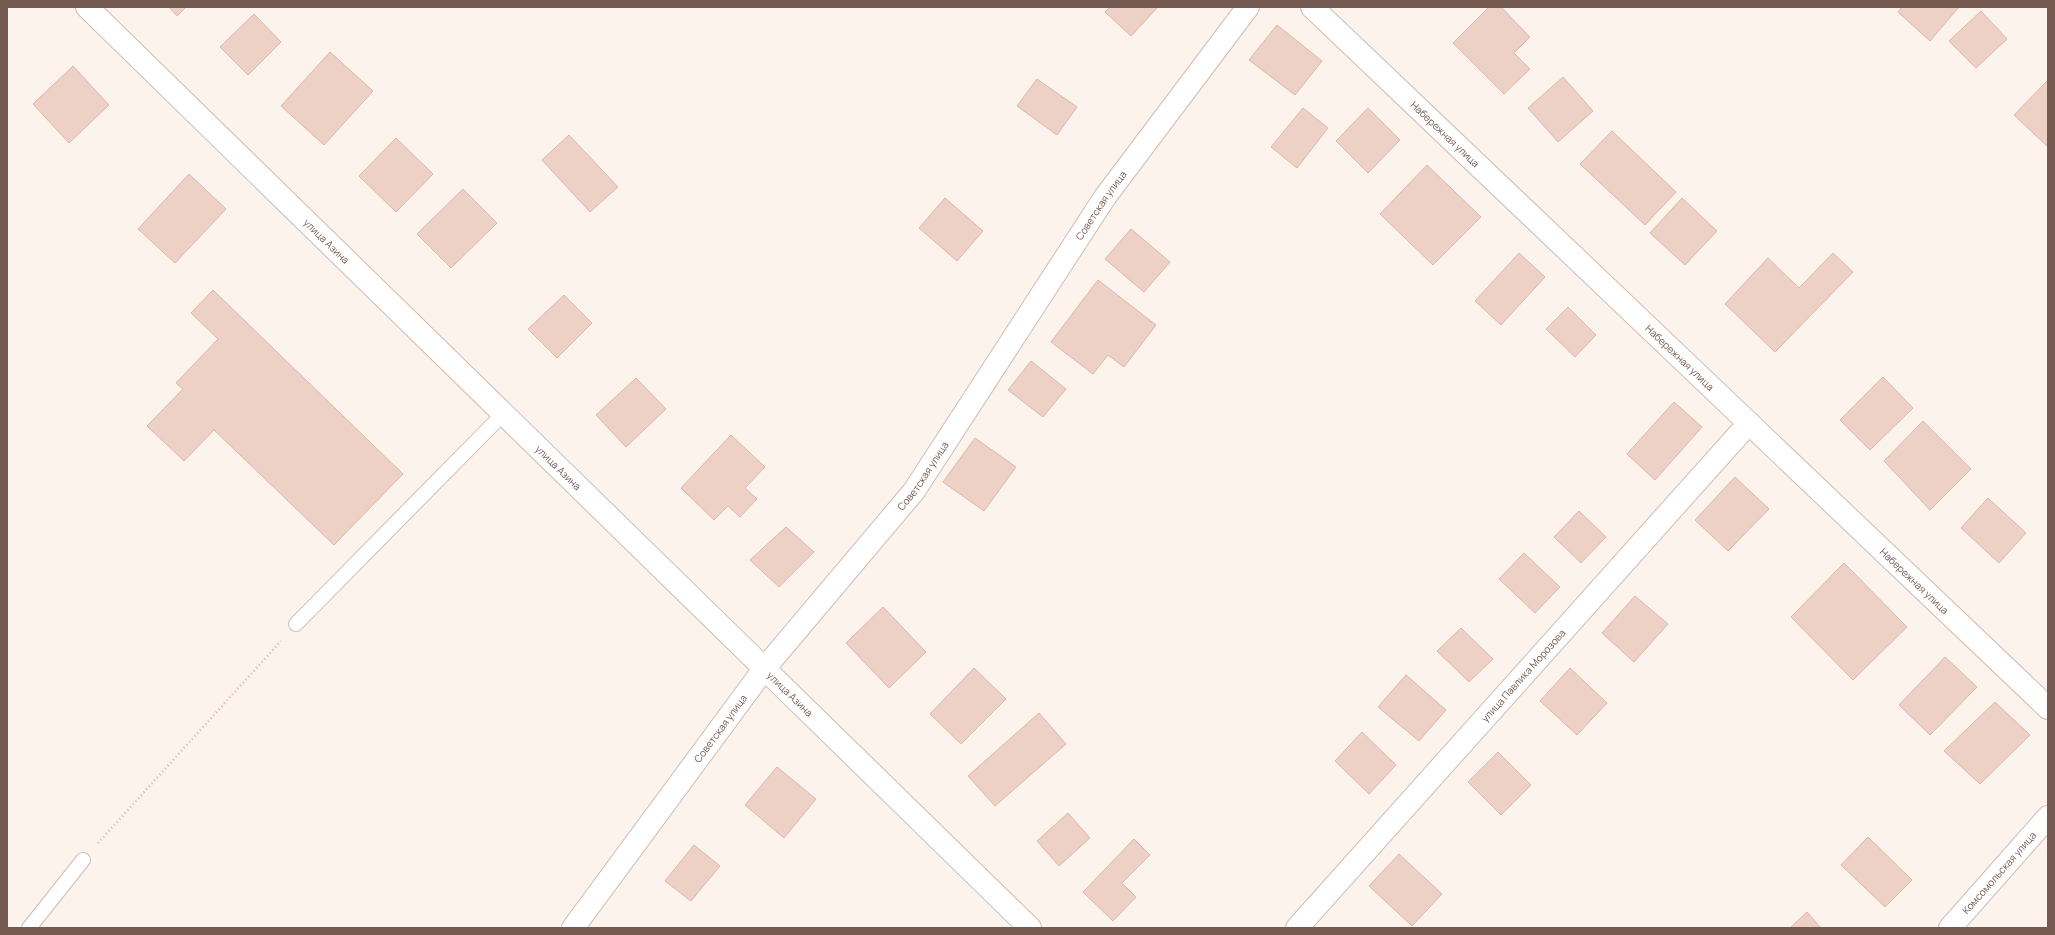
<svg xmlns="http://www.w3.org/2000/svg" width="2055" height="935" font-family="Manrope,sans-serif">
<style>
.building{fill:#eed1c6;stroke:#dfb6a8}
.lines{fill:none;stroke-linecap:round;stroke-linejoin:round}
.lane-casing{stroke:#cebdb5;stroke-width:16}
.street-casing{stroke:#cebdb5;stroke-width:24}
.path{stroke:#d3b4a9;stroke-width:2.5;stroke-dasharray:1 3;stroke-linecap:butt}
.lane{stroke:#fff;stroke-width:14}
.street{stroke:#fff;stroke-width:22}
.labels{text-anchor:middle;dominant-baseline:central;stroke-width:3;stroke-linejoin:round;paint-order:stroke}
.street-label{font-size:10px;fill:#745951;stroke:#fef8f2}
</style>
<rect width="100%" height="100%" fill="#fbf3ec"/>
<!-- building -->
<g class="building">
<path d="M169 7H186L177 16Z"/>
<path d="M1110 7H1158L1131 36 1105 12Z"/>
<path d="M1489 7H1501L1530 37 1514 53 1530 69 1504 94 1453 43Z"/>
<path d="M1902 7H1959L1930 41 1898 12Z"/>
<path d="M1981 11 2007 39 1976 68 1949 41Z"/>
<path d="M254 14 281 42 248 75 220 47Z"/>
<path d="M1277 25 1322 61 1295 95 1249 60Z"/>
<path d="M330 52 373 91 324 145 281 106Z"/>
<path d="M73 66 109 105 69 143 33 104Z"/>
<path d="M1563 77 1593 111 1558 142 1528 108Z"/>
<path d="M1037 79 1077 107 1057 135 1017 106Z"/>
<path d="M2048 80V147L2014 115Z"/>
<path d="M1303 108 1328 128 1297 168 1271 147Z"/>
<path d="M1368 108 1400 140 1368 173 1336 141Z"/>
<path d="M1612 131 1676 192 1645 225 1580 164Z"/>
<path d="M569 135 618 187 590 212 542 160Z"/>
<path d="M396 138 433 174 396 212 359 176Z"/>
<path d="M1427 165 1481 217 1433 265 1380 214Z"/>
<path d="M189 174 226 209 175 263 138 229Z"/>
<path d="M463 189 497 223 451 268 417 234Z"/>
<path d="M945 198 983 231 957 261 919 228Z"/>
<path d="M1682 198 1717 231 1685 265 1650 233Z"/>
<path d="M1131 229 1170 262 1144 292 1105 259Z"/>
<path d="M1519 253 1545 277 1501 325 1475 301Z"/>
<path d="M1833 253 1853 272 1775 352 1725 304 1768 258 1799 288Z"/>
<path d="M1098 280 1156 325 1124 367 1108 355 1093 374 1051 342Z"/>
<path d="M213 290 403 474 334 545 214 430 184 461 147 426 183 389 176 383 218 339 191 313Z"/>
<path d="M564 295 592 323 557 358 528 329Z"/>
<path d="M1568 307 1596 335 1575 357 1546 329Z"/>
<path d="M1031 361 1066 389 1043 417 1008 390Z"/>
<path d="M1883 377 1913 408 1870 450 1840 420Z"/>
<path d="M636 378 666 409 626 447 596 415Z"/>
<path d="M1674 402 1702 427 1655 480 1627 454Z"/>
<path d="M1923 421 1971 469 1930 510 1884 461Z"/>
<path d="M731 435 765 467 745 488 757 499 740 517 728 506 714 520 681 488Z"/>
<path d="M975 438 1016 467 984 511 943 482Z"/>
<path d="M1735 477 1769 509 1728 551 1695 520Z"/>
<path d="M1988 498 2026 533 1999 563 1961 528Z"/>
<path d="M1579 511 1606 537 1581 563 1554 537Z"/>
<path d="M786 527 814 552 779 587 750 560Z"/>
<path d="M1524 553 1560 587 1535 613 1499 579Z"/>
<path d="M1844 563 1907 627 1853 680 1791 617Z"/>
<path d="M1635 596 1668 624 1634 662 1602 633Z"/>
<path d="M883 607 926 652 889 688 846 643Z"/>
<path d="M1461 628 1493 659 1469 682 1437 651Z"/>
<path d="M1945 657 1977 687 1930 735 1899 705Z"/>
<path d="M974 668 1006 699 961 744 930 714Z"/>
<path d="M1570 668 1607 703 1577 735 1540 701Z"/>
<path d="M1406 675 1446 710 1419 741 1378 707Z"/>
<path d="M1995 702 2030 735 1980 784 1944 751Z"/>
<path d="M1039 713 1066 744 995 806 968 776Z"/>
<path d="M1362 732 1396 765 1369 794 1335 761Z"/>
<path d="M1498 752 1531 785 1501 815 1468 782Z"/>
<path d="M777 767 816 799 784 838 745 805Z"/>
<path d="M1068 813 1090 838 1059 866 1037 841Z"/>
<path d="M1868 837 1912 880 1885 907 1841 865Z"/>
<path d="M1134 839 1150 855 1122 883 1136 897 1113 921 1083 892Z"/>
<path d="M694 845 720 866 691 901 665 881Z"/>
<path d="M1399 854 1442 894 1412 926 1369 886Z"/>
<path d="M1807 912 1821 928H1790Z"/>
</g>
<g class="lines">
<defs>
<g id="lane">
<path d="M296 624 503 414"/>
<path d="M29 928 83 860"/>
</g>
<g id="street">
<path id="s1" d="M87 7 1030 928"/>
<path id="s2" d="M1312 7 2048 708"/>
<path id="s3" d="M573 928 764 669 914 491 1105 197 1248 7"/>
<path id="s4" d="M1297 928 1749 423"/>
<path id="s5" d="M1950 928 2048 817"/>
</g>
</defs>
<!-- lane casing -->
<use href="#lane" class="lane-casing"/>
<!-- street casing -->
<use href="#street" class="street-casing"/>
<!-- path -->
<path class="path" d="M98 843 281 641"/>
<!-- lane -->
<use href="#lane" class="lane"/>
<!-- street -->
<use href="#street" class="street"/>
</g>
<g class="labels">
<!-- street labels -->
<g class="street-label">
<text stroke="none"><textPath href="#s2" startOffset="184">Набережная улица</textPath></text>
<text stroke="none"><textPath href="#s3" startOffset="896">Советская улица</textPath></text>
<text stroke="none"><textPath href="#s1" startOffset="335">улица Азина</textPath></text>
<text stroke="none"><textPath href="#s2" startOffset="508">Набережная улица</textPath></text>
<text stroke="none"><textPath href="#s1" startOffset="659">улица Азина</textPath></text>
<text stroke="none"><textPath href="#s3" startOffset="572">Советская улица</textPath></text>
<text stroke="none"><textPath href="#s2" startOffset="832">Набережная улица</textPath></text>
<text stroke="none"><textPath href="#s4" startOffset="339">улица Павлика Морозова</textPath></text>
<text stroke="none"><textPath href="#s1" startOffset="983">улица Азина</textPath></text>
<text stroke="none"><textPath href="#s3" startOffset="248">Советская улица</textPath></text>
<text stroke="none"><textPath href="#s5" startOffset="74">Комсомольская улица</textPath></text>
</g>
</g>
<!-- border -->
<rect width="2055" height="935" fill="none" stroke="#745951" stroke-width="16"/>
</svg>
